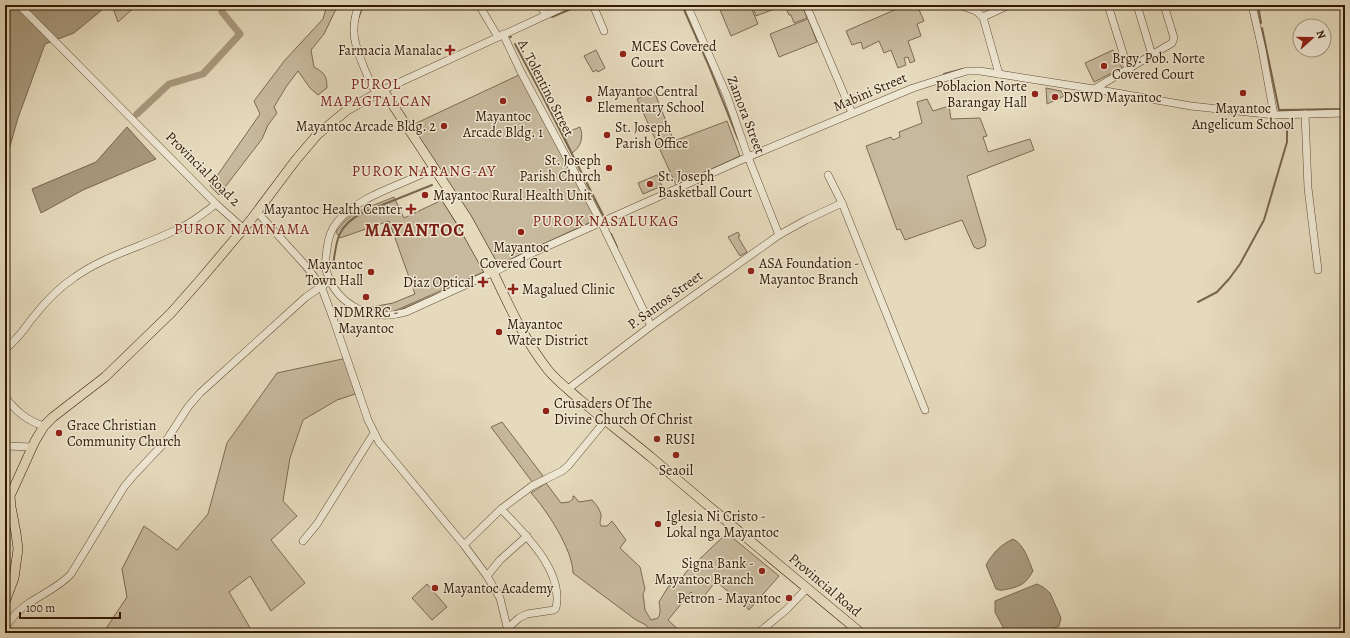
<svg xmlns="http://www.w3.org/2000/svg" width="1350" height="638" font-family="Alegreya,serif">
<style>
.green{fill:#c7b99d;stroke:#7d6a50}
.water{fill:#a8997d;stroke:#79664d}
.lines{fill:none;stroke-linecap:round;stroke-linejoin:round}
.stream{stroke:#79664d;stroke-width:2}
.canal{stroke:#a8997d;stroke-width:7}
.minor-casing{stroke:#604a32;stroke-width:8}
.major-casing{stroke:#331a04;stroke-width:10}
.minor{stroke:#eee7d3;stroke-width:7}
.major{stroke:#e5dabc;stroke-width:9}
.poi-dot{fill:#8f2418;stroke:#eee7d3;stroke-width:1.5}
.labels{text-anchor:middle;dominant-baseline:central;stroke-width:3;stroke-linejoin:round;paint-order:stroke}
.poi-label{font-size:14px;fill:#331a04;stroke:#eee7d3;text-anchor:start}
.street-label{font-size:14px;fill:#331a04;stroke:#eee7d3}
.neighbourhood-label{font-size:15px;letter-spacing:1px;fill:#7a1f14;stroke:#eee7d3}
.district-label{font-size:18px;font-weight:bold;letter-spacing:1px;fill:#7a1f14;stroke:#eee7d3}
</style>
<rect width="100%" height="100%" fill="#e5dabc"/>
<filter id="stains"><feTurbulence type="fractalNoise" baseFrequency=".005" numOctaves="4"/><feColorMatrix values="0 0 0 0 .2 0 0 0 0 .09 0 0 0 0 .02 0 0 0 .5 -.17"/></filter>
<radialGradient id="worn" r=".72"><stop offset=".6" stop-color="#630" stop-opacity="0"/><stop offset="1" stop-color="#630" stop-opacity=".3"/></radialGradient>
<!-- green -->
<g class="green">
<path d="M116 5H137L118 22 113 8Z"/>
<path d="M327 5H338L324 34 311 50 314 67C325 73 327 76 327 88L318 95 310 88 298 71 286 87 274 107 277 113 268 125 262 139 219 195 210 186 260 114 254 101 285 60 323 19Z"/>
<path d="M718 5H750L758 24 731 36Z"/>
<path d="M752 5H785L756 16Z"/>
<path d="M794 5H802L807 18 794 23 791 15H789L786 8Z"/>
<path d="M906 5H917L924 21 917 24 921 36 908 41 915 61 910 63 908 57 904 58 906 65 898 68 891 50 884 53 879 41 863 49 861 42 852 45 846 31Z"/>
<path d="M808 19 817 42 779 57 770 34Z"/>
<path d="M596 50 605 68 598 72 597 70 593 72 584 56Z"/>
<path d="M1113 50 1122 68 1094 82 1085 63Z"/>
<path d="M521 74 597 219 496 266 408 127Z"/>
<path d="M1046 88 1061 91 1064 96 1047 104Z"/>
<path d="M654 91 674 141 727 121 740 156 676 185 637 99Z"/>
<path d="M927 99 933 111 949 106 951 119 980 118 987 136 983 137 988 152 1030 139 1034 150 967 176 986 240 985 246 978 249 974 247 962 220 905 240 900 229 897 230 866 146 891 137 893 140 900 137 899 132 922 123 917 102Z"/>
<path d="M580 127C584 137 581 147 572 153L563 134Z"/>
<path d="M657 175 662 186 643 194 638 183Z"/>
<path d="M394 197 404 218 442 200 486 271 392 312 366 308 393 303 415 294 389 221 340 238 336 232 343 223 354 213Z"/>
<path d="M738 232 740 236 738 237 747 252 740 256 728 237Z"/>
<path d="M347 358 358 393 337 400 303 420 290 458 283 501 297 516 271 540 305 583 271 611 250 576 229 592 253 633H103L127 597 122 569 144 526 177 550 208 514 227 443 277 373Z"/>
<path d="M502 422 543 476 533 483 491 427Z"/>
<path d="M546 483 561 503 569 502 573 499V496H574L579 502 592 500C596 504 601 511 601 516 601 521 599 522 601 526H607L612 521 626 540 620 548 640 567 645 589 643 594 645 610 651 620 658 618C661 613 660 608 659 602L668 587 675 582 681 580 686 572 727 533 779 576 749 610 716 581 701 600 691 592 668 620 682 633H652L646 625 636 620 573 573C573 550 546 509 531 493Z"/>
<path d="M427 584 447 607 432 620 412 598Z"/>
</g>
<!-- water -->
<g class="water">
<path d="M5 5H108L74 33 45 44 18 118 5 164Z"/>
<path d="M127 127 156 159 83 190 41 213 32 189 96 162Z"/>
<path d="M1013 539C1024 544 1029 561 1033 571 1026 583 1022 586 1008 589 1003 590 1001 591 996 589L986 565C993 553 1000 545 1013 539Z"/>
<path d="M1037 584 1043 587 1050 593 1061 618 1059 626 1039 633H1006L995 612V601Z"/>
</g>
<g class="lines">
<!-- stream -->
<g class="stream">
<path d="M682 5 708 64 738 139"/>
<path d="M1258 5 1261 23"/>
<path d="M552 17 580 5"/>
<path d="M358 19 363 5"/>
<path d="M1262 28 1279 110 1345 109"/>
<path d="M510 37H511"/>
<path d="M515 44 541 93 604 217H606"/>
<path d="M944 74 963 69"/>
<path d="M1231 107 1255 109"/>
<path d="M1258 109 1271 110"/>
<path d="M611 234 617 247"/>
<path d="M333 267C336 241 337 226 362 213L432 185"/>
<path d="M1198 302 1217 292 1229 279 1240 264 1264 220 1287 142V123"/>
<path d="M401 310 436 295"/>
</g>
<!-- canal -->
<path class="canal" d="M137 114 169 84 203 74 240 34 222 12 221 5"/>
<defs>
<g id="minor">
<path d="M19 5 216 204 244 229"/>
<path d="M359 5C349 30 355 46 365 70 368 76 370 84 375 90"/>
<path d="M479 5 498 37"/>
<path d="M541 5 545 15"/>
<path d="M593 5 604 31"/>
<path d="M687 5 727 96 748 157 779 235"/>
<path d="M806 5 852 113"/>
<path d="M959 5 976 11 983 17 999 74"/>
<path d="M1108 5 1128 69"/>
<path d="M1137 5 1152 55"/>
<path d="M1252 5 1262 49 1274 115"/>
<path d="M983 17 1009 5"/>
<path d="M503 34 521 72 601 222 651 326"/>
<path d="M373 87 383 90 568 5"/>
<path d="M1094 89 1172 43 1174 38 1164 5"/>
<path d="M1305 114 1308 188 1318 270"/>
<path d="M434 168C404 185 361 194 338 221 331 229 328 239 327 249 326 257 324 266 327 273 338 307 374 322 406 312L498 270 530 254 577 233 748 157 913 88 954 75 967 71H980L1094 89 1191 106 1256 113 1274 115 1345 113"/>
<path d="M828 175 842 203 925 410"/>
<path d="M257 212 306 266 321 286 333 318 368 420 379 442 464 545 501 509 532 486 562 471 568 466 605 421"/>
<path d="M5 349C20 338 24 328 35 315 46 301 60 287 75 277 106 255 144 246 178 229 192 223 204 213 216 204"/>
<path d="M568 389 651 326 779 235 806 220 842 203"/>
<path d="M5 397C16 411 27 421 44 426"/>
<path d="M5 446 32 447"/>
<path d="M501 509C525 534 564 571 556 608L554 610 527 614 519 618 508 628"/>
<path d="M5 517 11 507"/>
<path d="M303 541 317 524 374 433"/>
<path d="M464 545 487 576 500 598 508 631"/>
<path d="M487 576 500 560 527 536"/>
<path d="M5 628C11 618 20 609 29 603 44 593 59 587 71 574L124 487 134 475 166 441 188 407 200 393 306 297 325 284"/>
<path d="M758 633 786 610 807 588"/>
</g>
<g id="major">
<path d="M446 198 462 223 488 270 493 272"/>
<path d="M5 602 14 578 18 549 16 533 11 507 10 496 35 441 44 426 53 417 105 377 171 313 201 279 250 221 295 161 317 135 347 110 383 90 467 218 494 267 493 272C509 306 525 341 548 370 557 381 569 390 579 399 603 419 628 438 652 458 721 517 791 575 861 633"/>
</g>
</defs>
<!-- minor casing -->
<use href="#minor" class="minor-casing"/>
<!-- major casing -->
<use href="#major" class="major-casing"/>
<!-- minor -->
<use href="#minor" class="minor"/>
<!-- major -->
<use href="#major" class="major"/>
</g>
<!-- markers -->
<g class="poi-dot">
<path d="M448 44h4v4h4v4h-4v4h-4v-4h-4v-4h4z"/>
<circle cx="623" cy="54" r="4"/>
<circle cx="1104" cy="66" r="4"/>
<circle cx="1243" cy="93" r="4"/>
<circle cx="1035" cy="94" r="4"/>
<circle cx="1055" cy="97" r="4"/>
<circle cx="589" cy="99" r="4"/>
<circle cx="503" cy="101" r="4"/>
<circle cx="444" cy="126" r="4"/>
<circle cx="607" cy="135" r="4"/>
<circle cx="609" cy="168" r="4"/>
<circle cx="650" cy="184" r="4"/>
<circle cx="425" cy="195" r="4"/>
<path d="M409 203h4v4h4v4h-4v4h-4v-4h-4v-4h4z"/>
<circle cx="521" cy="232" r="4"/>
<circle cx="751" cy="271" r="4"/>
<circle cx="371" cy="272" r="4"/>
<path d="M481 276h4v4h4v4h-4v4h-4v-4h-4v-4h4z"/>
<path d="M511 283h4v4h4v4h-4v4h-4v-4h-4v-4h4z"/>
<circle cx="366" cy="297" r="4"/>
<circle cx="499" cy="332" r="4"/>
<circle cx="546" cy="411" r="4"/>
<circle cx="59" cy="433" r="4"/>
<circle cx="657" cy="439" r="4"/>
<circle cx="676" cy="455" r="4"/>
<circle cx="658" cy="524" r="4"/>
<circle cx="762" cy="571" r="4"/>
<circle cx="435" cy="588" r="4"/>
<circle cx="789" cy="598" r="4"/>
</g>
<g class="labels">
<!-- poi labels -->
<g class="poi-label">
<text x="631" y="46">MCES Covered<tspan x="631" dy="16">Court</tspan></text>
<text x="442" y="50" text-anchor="end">Farmacia Manalac</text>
<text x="1112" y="58">Brgy. Pob. Norte<tspan x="1112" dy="16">Covered Court</tspan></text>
<text x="1027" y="86" text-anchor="end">Poblacion Norte<tspan x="1027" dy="16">Barangay Hall</tspan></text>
<text x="597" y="91">Mayantoc Central<tspan x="597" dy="16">Elementary School</tspan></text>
<text x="1063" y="97">DSWD Mayantoc</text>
<text x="1243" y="108" text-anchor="middle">Mayantoc<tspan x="1243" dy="16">Angelicum School</tspan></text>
<text x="503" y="116" text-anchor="middle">Mayantoc<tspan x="503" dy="16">Arcade Bldg. 1</tspan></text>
<text x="436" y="126" text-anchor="end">Mayantoc Arcade Bldg. 2</text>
<text x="615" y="127">St. Joseph<tspan x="615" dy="16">Parish Office</tspan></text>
<text x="601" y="160" text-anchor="end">St. Joseph<tspan x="601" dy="16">Parish Church</tspan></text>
<text x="658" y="176">St. Joseph<tspan x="658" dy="16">Basketball Court</tspan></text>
<text x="433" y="195">Mayantoc Rural Health Unit</text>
<text x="402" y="209" text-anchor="end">Mayantoc Health Center</text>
<text x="521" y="247" text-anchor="middle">Mayantoc<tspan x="521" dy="16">Covered Court</tspan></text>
<text x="759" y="263">ASA Foundation -<tspan x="759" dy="16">Mayantoc Branch</tspan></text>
<text x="363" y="264" text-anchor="end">Mayantoc<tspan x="363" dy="16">Town Hall</tspan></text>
<text x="474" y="282" text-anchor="end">Diaz Optical</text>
<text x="522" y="289">Magalued Clinic</text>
<text x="366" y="312" text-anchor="middle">NDMRRC -<tspan x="366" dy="16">Mayantoc</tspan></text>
<text x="507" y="324">Mayantoc<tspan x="507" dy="16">Water District</tspan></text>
<text x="554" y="403">Crusaders Of The<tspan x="554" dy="16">Divine Church Of Christ</tspan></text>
<text x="67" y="425">Grace Christian<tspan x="67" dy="16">Community Church</tspan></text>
<text x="665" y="439">RUSI</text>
<text x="676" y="470" text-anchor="middle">Seaoil</text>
<text x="666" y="516">Iglesia Ni Cristo -<tspan x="666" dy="16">Lokal nga Mayantoc</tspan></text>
<text x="754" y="563" text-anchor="end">Signa Bank -<tspan x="754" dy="16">Mayantoc Branch</tspan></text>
<text x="443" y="588">Mayantoc Academy</text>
<text x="781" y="598" text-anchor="end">Petron - Mayantoc</text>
</g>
<!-- street labels -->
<g class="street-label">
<text transform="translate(546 88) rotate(63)">A. Tolentino Street</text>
<text transform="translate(870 92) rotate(-23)">Mabini Street</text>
<text transform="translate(746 115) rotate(69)">Zamora Street</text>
<text transform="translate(203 169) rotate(45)">Provincial Road 2</text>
<text transform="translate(665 300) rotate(-36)">P. Santos Street</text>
<text transform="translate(825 585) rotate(40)">Provincial Road</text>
</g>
<!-- neighbourhood labels -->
<g class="neighbourhood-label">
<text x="376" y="84">PUROL<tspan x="376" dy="17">MAPAGTALCAN</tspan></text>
<text x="424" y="171">PUROK NARANG-AY</text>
<text x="606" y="221">PUROK NASALUKAG</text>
<text x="242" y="229">PUROK NAMNAMA</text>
</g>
<!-- district labels -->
<g class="district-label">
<text x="415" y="230">MAYANTOC</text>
</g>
</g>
<!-- margin -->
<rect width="1350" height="638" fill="none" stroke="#e5dabc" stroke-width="20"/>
<rect x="6" y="6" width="1338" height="626" fill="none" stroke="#331a04" stroke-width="2"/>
<rect x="10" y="10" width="1330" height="618" fill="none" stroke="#331a04"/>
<!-- north arrow -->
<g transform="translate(1312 38) rotate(69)"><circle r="19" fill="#eee7d3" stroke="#a39580"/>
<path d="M0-3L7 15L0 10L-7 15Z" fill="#8f2418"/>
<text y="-6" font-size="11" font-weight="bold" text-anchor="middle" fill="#331a04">N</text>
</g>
<!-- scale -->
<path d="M20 612v6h100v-6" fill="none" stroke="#331a04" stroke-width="2"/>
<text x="26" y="612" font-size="12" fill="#331a04" stroke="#eee7d3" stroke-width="3" paint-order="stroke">100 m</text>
<rect width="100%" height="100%" filter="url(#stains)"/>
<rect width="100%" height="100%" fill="url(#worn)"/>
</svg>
